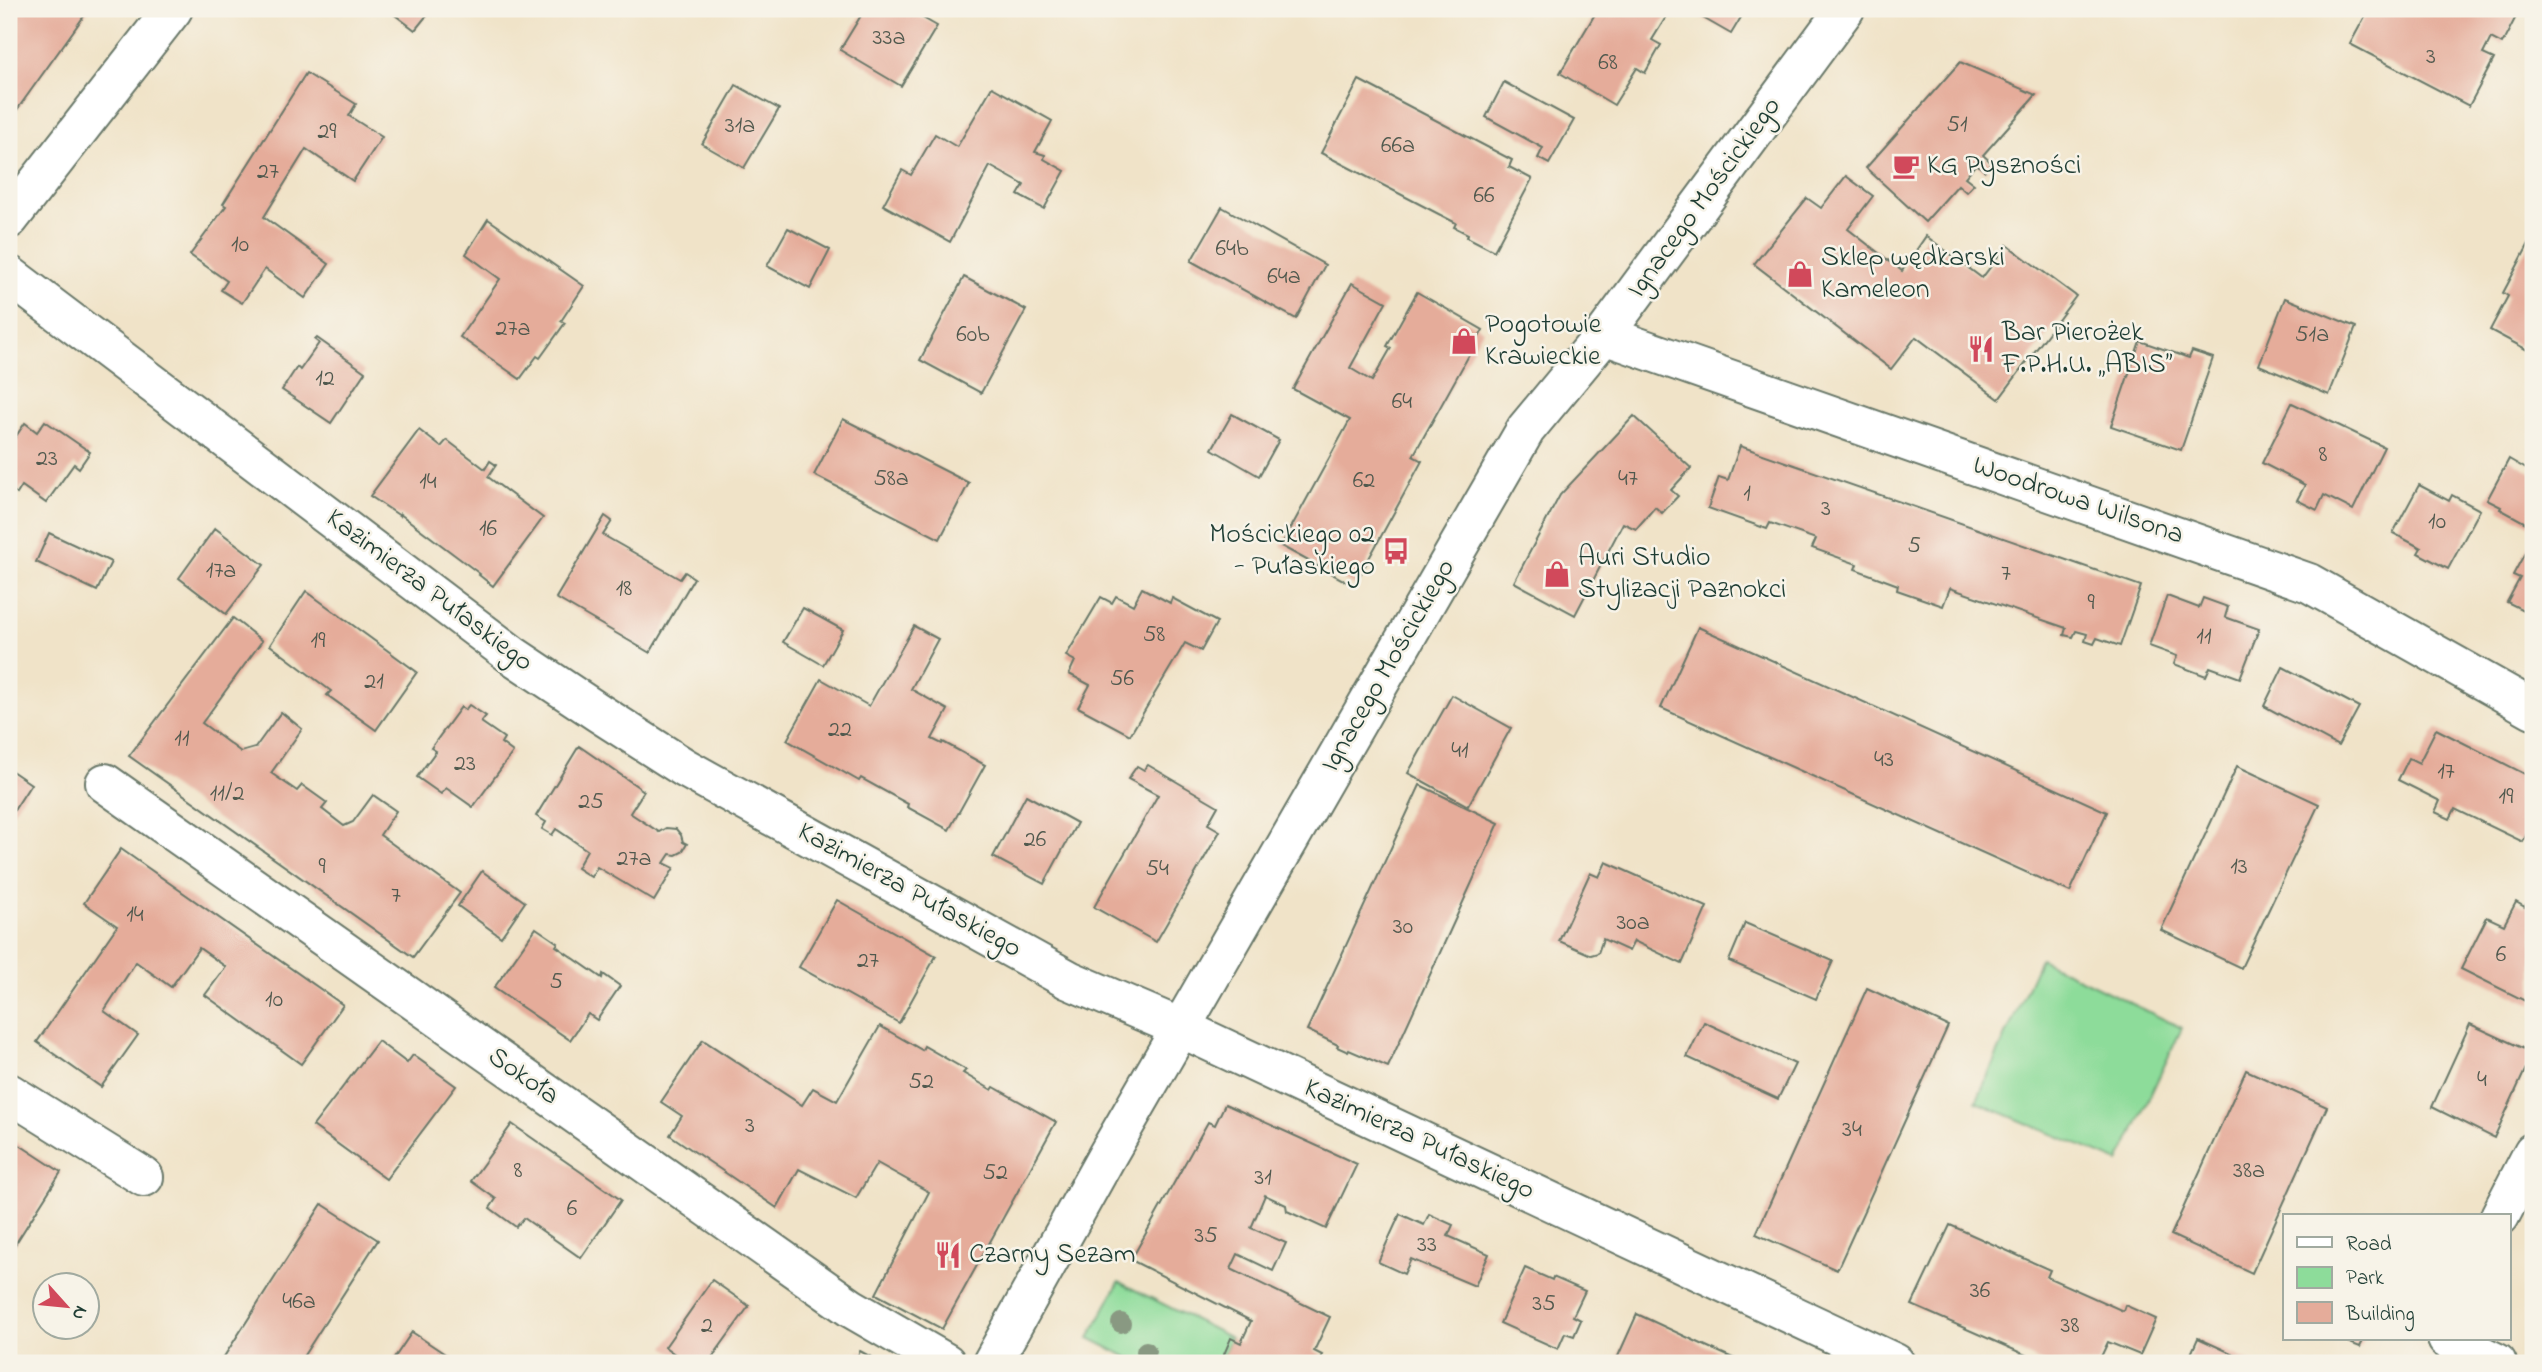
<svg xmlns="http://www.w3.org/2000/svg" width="2542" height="1372" font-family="'Indie Flower',sans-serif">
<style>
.green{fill:#8ddc9a;stroke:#568c67;stroke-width:2}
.building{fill:#e5ac9a}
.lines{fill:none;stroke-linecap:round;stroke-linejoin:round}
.minor-casing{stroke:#687768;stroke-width:42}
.minor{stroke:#fff;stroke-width:38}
.tree{fill:#899982}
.labels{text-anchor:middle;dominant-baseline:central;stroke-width:5;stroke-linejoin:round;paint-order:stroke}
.number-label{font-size:24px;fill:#50594e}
.poi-label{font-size:28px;fill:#1f3d34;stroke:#f7f3e8;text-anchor:start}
.street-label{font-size:28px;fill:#1f3d34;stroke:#f7f3e8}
</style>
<rect width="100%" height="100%" fill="#f7f3e8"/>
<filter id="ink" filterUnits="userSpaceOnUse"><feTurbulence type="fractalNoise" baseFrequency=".0143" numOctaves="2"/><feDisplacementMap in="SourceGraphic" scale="14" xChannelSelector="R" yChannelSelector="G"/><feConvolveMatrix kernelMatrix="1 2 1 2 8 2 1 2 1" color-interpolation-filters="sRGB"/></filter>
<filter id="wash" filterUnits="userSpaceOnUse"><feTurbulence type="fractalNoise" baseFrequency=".00686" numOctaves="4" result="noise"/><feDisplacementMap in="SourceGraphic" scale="28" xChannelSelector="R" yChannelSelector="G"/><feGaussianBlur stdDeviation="1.57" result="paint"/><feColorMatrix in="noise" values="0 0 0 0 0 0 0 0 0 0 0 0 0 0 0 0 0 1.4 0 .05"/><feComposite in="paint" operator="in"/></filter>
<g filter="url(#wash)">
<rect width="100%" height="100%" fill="#f0e3c8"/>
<!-- green -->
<g class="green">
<path d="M2040 959 2182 1028 2119 1162 1976 1102Z"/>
<path d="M1119 1282 1231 1338 1222 1358 1231 1363H1160L1129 1358 1089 1338Z"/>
</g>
<g id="blocks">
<!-- building -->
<g class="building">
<path d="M9 9H89L9 121Z"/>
<path d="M387 9H432L415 30Z"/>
<path d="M865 9H907L937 26 901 86 840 50Z"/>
<path d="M1598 9H1671L1652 40 1661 45 1645 73 1637 68 1614 105 1560 73Z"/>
<path d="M1699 9H1746L1731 34 1696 14Z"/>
<path d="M2369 9H2520L2502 44 2491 38 2483 54 2494 59 2469 106 2350 44Z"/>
<path d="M1960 62 2036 95 1983 155 1992 163 1985 171 1976 164 1965 177 1974 184 1966 192 1958 185 1925 222 1866 168Z"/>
<path d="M306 73 356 104 349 116 382 137 353 181 306 149 264 217 329 264 305 298 265 269 242 303 221 290 227 281 190 255 226 206 223 204Z"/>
<path d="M1359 80 1512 160 1509 167 1532 179 1494 251 1467 237 1468 234 1454 227 1456 223 1321 153Z"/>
<path d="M1504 82 1574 120 1549 164 1538 158 1543 148 1486 117Z"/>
<path d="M736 85 779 109 744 168 702 144Z"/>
<path d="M992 87 1052 121 1035 152 1045 155 1044 159 1065 171 1044 209 1018 195 1024 185 990 166 950 242 883 205 902 170 911 175 935 134 957 147Z"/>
<path d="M1846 176 1873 196 1848 229 1902 271 1926 236 1982 278 2007 245 2076 296 1999 399 1916 337 1891 369 1754 264 1807 198 1821 208Z"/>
<path d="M1222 207 1325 265 1296 319 1191 261Z"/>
<path d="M488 219 584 286 561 321 565 323 540 358 537 356 520 379 460 337 500 279 466 254Z"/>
<path d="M788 228 830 250 810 289 767 266Z"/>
<path d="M2533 236V353L2490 330 2508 296 2503 293Z"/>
<path d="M964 277 1026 310 981 393 920 360Z"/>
<path d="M1352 283 1386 302 1350 368 1372 381 1391 348 1387 346 1417 292 1483 330 1413 456 1422 461 1354 586 1281 546 1350 420 1293 389Z"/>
<path d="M2285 298 2356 327 2329 395 2259 365Z"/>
<path d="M317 338 365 372 331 423 282 390 297 367 300 370 319 343 315 340Z"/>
<path d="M2140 341 2189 358 2192 351 2213 358 2181 450 2111 426Z"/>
<path d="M2292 403 2384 447 2353 510 2324 495 2317 510 2297 500 2305 485 2262 463Z"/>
<path d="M1232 414 1279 440 1259 476 1212 449Z"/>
<path d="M1634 416 1691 468 1671 490 1678 496 1662 513 1655 507 1636 529 1623 523 1575 615 1514 582 1560 495Z"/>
<path d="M843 419 969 483 940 539 814 475Z"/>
<path d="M45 421 90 452 79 468 74 464 46 503 22 486 17 494 9 487V453L13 447 10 445 25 423 37 432Z"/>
<path d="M419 430 441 447 447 440 485 469 490 461 496 465 488 477 543 518 493 586 479 575 480 574 400 514V516L370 496Z"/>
<path d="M1740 446 2141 586 2120 646 2097 638 2094 644 2085 641 2087 634 2076 631 2073 637 2064 635 2066 628 1950 588 1943 606 1897 590 1898 585 1855 569 1857 564 1812 548 1816 539 1770 523 1767 529 1708 508 1719 477 1728 480Z"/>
<path d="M2509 459 2533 473V527L2500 509 2501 507 2487 500Z"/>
<path d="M2419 485 2449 501 2452 495 2480 510 2448 569 2418 553 2421 548 2393 533Z"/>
<path d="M605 516 612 521 603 535 680 579 685 572 694 578 650 653 556 598Z"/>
<path d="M215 528 264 565 226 614 179 578Z"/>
<path d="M49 533 111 562 97 591 36 562Z"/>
<path d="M2533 538V615L2507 602 2520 578 2513 575Z"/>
<path d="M1142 588 1170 603 1172 598 1217 622 1201 651 1185 643 1130 735 1078 707 1090 685 1069 674 1075 661 1066 656 1101 597 1112 603 1116 596 1133 605Z"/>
<path d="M306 591 417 672 376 730 327 695 331 691 270 645Z"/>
<path d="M2167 596 2199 608 2203 598 2228 607 2225 617 2259 629 2240 678 2210 667 2206 676 2174 664 2177 656 2149 646Z"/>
<path d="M803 608 843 630 823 665 783 642Z"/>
<path d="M233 618 262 641 202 723 241 752 255 748 281 712 302 729 271 773 297 791 302 785 327 803 322 809 344 826 353 822 373 795 396 811 380 835 460 893 413 957 129 756Z"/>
<path d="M914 626 938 639 911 689 948 710 932 739 942 744 943 742 985 765 949 830 907 807 908 804 861 778 859 781 787 740 821 679 869 706Z"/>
<path d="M1698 627 2107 812 2070 892 1661 708Z"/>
<path d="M2283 667 2359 707 2338 746 2264 706Z"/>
<path d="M1452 695 1511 728 1468 806 1408 773Z"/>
<path d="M469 705 486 716 481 722 504 738 501 743 513 752 473 807 446 788 441 794 417 777 436 751 431 748 461 707 465 710Z"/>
<path d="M2436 729 2533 778V826L2531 825 2523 842 2455 809 2450 819 2435 812 2440 801 2398 780 2409 758 2419 763Z"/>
<path d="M579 746 644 791 630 813 659 832 666 828 676 829 681 835 683 842 687 844 682 852 676 855 670 854 664 863 674 868 654 901 597 867 591 877 577 868 587 850 556 829 552 835 542 829 546 822 536 816Z"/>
<path d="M1148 765 1218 806 1208 824 1220 831 1156 942 1094 907 1158 795 1128 779 1137 766 1144 770Z"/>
<path d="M2237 766 2319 804 2241 968 2161 930Z"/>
<path d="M9 769 31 784 9 818Z"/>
<path d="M1420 785 1499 823 1388 1067 1349 1050 1348 1052 1337 1047 1338 1045 1307 1030Z"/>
<path d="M1026 795 1077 823 1044 884 993 857Z"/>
<path d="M121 849 343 1005 301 1064 205 995 226 967 199 948 171 987 136 962 104 1011 138 1035 101 1087 37 1042 117 926 84 903Z"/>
<path d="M1606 862 1707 907 1682 964 1634 941 1629 951 1603 939 1598 953 1591 955 1559 941 1590 873 1599 877Z"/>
<path d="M482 871 525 902 501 937 458 906Z"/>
<path d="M2533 891V1005L2461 969 2487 917 2504 925 2516 902 2525 907Z"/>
<path d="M837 900 936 956 899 1023 799 967Z"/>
<path d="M1745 923 1833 961 1816 999 1729 961Z"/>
<path d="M536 928 558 943 556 946 602 978 603 974 620 986 597 1020 588 1014 570 1040 494 988Z"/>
<path d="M1867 988 1948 1026 1837 1270 1756 1234Z"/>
<path d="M1704 1022 1795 1064 1778 1099 1687 1057Z"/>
<path d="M2470 1024 2533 1053 2494 1138 2432 1107Z"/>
<path d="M880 1026 922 1050 924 1046 966 1070 963 1073 992 1090 994 1087 1056 1122 942 1329 876 1294 929 1192 877 1163 856 1198 799 1169 777 1208 670 1135 682 1116 661 1102 703 1040 802 1105 813 1088 837 1101Z"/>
<path d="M378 1041 407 1063 413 1055 456 1086 386 1179 313 1126Z"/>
<path d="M2246 1070 2327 1107 2252 1273 2171 1235Z"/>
<path d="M1225 1104 1357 1164 1326 1229 1287 1211 1286 1205 1265 1195 1251 1228 1286 1243 1273 1271 1238 1254 1231 1269 1330 1317 1314 1351 1322 1355 1318 1363H1231L1222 1359 1231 1338 1241 1343 1251 1321 1131 1260 1208 1122 1215 1125Z"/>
<path d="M512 1124 621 1200 581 1258 524 1218 516 1227 490 1208 496 1199 471 1181Z"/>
<path d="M9 1138 61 1172 9 1254Z"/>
<path d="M322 1204 378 1240 299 1363H220Z"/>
<path d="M1400 1214 1424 1225 1429 1214 1453 1225 1448 1236 1489 1254 1475 1286 1411 1259 1404 1274 1378 1262Z"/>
<path d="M1950 1225 2050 1270 2047 1277 2123 1311 2125 1305 2156 1319 2140 1355 2108 1342 2098 1363H2044L1912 1305Z"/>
<path d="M1525 1268 1552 1280 1553 1277 1585 1291 1573 1316 1581 1320 1574 1336 1565 1333 1558 1349 1500 1323Z"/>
<path d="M712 1280 749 1306 708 1363H687L665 1347Z"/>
<path d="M1637 1314 1708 1347 1744 1363H1615Z"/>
<path d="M412 1332 451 1358 447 1363H391Z"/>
<path d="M2198 1338 2253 1363H2187Z"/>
<path d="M2340 1339H2364L2360 1347Z"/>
<path d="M860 1351 882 1363H850L852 1359 855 1361Z"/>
</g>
</g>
</g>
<g filter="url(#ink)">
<use href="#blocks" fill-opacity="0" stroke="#687768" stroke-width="2"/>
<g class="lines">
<defs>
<g id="minor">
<path d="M9 219 173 9"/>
<path d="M9 275 512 655 599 713 685 768 1069 980 1181 1028 1895 1363"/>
<path d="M1604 335 2309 583 2533 709"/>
<path d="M105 783 851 1308 946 1363"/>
<path d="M9 1093 144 1177"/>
<path d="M2500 1216 2533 1152"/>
<path d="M2447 1339 2497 1363"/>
<path d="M992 1363 1108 1154 1526 429 1604 335 1845 9"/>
</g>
</defs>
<!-- minor casing -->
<use href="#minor" class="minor-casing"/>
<!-- minor -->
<use href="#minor" class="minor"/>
</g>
<!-- trees -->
<g class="tree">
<circle cx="1121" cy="1323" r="10"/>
<circle cx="1146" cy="1351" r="10"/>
</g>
</g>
<!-- icons -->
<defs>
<symbol id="cafe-bare" viewBox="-9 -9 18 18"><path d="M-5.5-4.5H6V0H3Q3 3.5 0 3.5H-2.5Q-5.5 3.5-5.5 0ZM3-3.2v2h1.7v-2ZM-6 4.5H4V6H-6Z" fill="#d1495b" stroke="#f7f3e8" stroke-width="2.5" paint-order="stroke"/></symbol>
<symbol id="shop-bare" viewBox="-9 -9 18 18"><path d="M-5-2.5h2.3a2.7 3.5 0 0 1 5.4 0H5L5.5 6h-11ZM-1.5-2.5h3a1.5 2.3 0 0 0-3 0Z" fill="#d1495b" stroke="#f7f3e8" stroke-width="2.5" paint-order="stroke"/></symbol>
<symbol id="restaurant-bare" viewBox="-9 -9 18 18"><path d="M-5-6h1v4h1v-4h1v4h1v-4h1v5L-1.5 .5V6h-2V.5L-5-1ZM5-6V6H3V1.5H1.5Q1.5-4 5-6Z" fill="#d1495b" stroke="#f7f3e8" stroke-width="2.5" paint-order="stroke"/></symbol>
<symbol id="bus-bare" viewBox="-9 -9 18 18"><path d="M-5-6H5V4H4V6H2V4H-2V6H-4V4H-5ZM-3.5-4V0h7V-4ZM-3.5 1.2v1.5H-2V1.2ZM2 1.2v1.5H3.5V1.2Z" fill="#d1495b" stroke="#f7f3e8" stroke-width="2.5" paint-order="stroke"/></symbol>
</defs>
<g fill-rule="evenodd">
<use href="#cafe-bare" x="1887" y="147" width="38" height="38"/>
<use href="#shop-bare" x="1781" y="255" width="38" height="38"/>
<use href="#shop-bare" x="1445" y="322" width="38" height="38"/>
<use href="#restaurant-bare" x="1962" y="330" width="38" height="38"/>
<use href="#bus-bare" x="1377" y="532" width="38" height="38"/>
<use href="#shop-bare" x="1538" y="555" width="38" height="38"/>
<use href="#restaurant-bare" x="929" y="1236" width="38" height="38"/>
</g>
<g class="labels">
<!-- number labels -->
<g class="number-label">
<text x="889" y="38">33a</text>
<text x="2431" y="57">3</text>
<text x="1608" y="63">68</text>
<text x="1957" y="125">51</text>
<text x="740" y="126">31a</text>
<text x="327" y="132">29</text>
<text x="1398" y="146">66a</text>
<text x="268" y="172">27</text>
<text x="1484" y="196">66</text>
<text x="240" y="245">10</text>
<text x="1232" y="249">64b</text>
<text x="1284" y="277">64a</text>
<text x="513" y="329">27a</text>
<text x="973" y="335">60b</text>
<text x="2312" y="335">51a</text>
<text x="325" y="379">12</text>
<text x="1402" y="402">64</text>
<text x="2323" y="455">8</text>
<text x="47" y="459">23</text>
<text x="891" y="479">58a</text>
<text x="1628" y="479">47</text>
<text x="1364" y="481">62</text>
<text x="428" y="482">14</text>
<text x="1747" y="494">1</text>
<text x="1826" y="509">3</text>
<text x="2437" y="522">10</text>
<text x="488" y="529">16</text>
<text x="1914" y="546">5</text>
<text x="221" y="571">17a</text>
<text x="2006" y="574">7</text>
<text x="624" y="589">18</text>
<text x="2091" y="603">9</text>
<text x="1154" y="635">58</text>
<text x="2204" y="637">11</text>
<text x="318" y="641">19</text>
<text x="1122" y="679">56</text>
<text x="374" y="682">21</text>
<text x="840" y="730">22</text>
<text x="182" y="739">11</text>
<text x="1460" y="751">41</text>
<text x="1884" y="760">43</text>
<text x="465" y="764">23</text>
<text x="2446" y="772">17</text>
<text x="227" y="794">11/2</text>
<text x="2506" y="797">19</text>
<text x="591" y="802">25</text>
<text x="1035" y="840">26</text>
<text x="634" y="859">27a</text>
<text x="322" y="867">9</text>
<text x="2239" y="867">13</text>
<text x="1157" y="869">54</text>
<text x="396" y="896">7</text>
<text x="135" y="915">14</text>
<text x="1633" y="923">30a</text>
<text x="1403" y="927">30</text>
<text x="2501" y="955">6</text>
<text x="868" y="961">27</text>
<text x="556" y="982">5</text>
<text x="274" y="1000">10</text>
<text x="2482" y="1080">4</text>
<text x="921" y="1082">52</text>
<text x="750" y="1126">3</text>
<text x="1852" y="1130">34</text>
<text x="518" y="1171">8</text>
<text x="2249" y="1171">38a</text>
<text x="995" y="1173">52</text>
<text x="1263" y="1178">31</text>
<text x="572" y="1209">6</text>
<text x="1206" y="1236">35</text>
<text x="1427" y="1245">33</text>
<text x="1980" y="1291">36</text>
<text x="299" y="1302">46a</text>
<text x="1544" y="1304">35</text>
<text x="707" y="1326">2</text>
<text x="2070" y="1326">38</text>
</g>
<!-- poi labels -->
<g class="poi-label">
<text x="1927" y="166">KG Pyszności</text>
<text x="1821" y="258">Sklep wędkarski<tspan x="1821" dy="32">Kameleon</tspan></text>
<text x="1485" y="325">Pogotowie<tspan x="1485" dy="32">Krawieckie</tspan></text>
<text x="2002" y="333">Bar Pierożek<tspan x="2002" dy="32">F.P.H.U. „ABIS”</tspan></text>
<text x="1375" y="535" text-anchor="end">Mościckiego 02<tspan x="1375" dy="32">- Pułaskiego</tspan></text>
<text x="1578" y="558">Auri Studio<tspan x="1578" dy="32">Stylizacji Paznokci</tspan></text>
<text x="969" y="1255">Czarny Sezam</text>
</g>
<!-- street labels -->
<g class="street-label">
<text transform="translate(1705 198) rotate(-54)">Ignacego Mościckiego</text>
<text transform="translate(2078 501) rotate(19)">Woodrowa Wilsona</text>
<text transform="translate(429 591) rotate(37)">Kazimierza Pułaskiego</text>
<text transform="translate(1389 666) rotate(-60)">Ignacego Mościckiego</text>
<text transform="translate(909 891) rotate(29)">Kazimierza Pułaskiego</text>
<text transform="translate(523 1077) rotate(35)">Sokoła</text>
<text transform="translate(1419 1140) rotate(25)">Kazimierza Pułaskiego</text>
</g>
</g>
<!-- margin -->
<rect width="2542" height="1372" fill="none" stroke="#f7f3e8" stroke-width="35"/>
<!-- legend -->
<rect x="2283" y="1214" width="228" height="126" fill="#f7f3e8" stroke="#a1aaa0" stroke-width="2"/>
<rect x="2297" y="1237" width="35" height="10" fill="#ffffff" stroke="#a1aaa0" stroke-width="2"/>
<text x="2346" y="1250" font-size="21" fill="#1f3d34">Road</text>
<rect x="2297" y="1267" width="35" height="21" fill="#8ddc9a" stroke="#a1aaa0" stroke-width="2"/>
<text x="2346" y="1284" font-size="21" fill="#1f3d34">Park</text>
<rect x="2297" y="1302" width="35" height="21" fill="#e5ac9a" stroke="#a1aaa0" stroke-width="2"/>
<text x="2346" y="1320" font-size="21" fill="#1f3d34">Building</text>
<!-- north arrow -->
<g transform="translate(66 1306) rotate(117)"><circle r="33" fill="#f7f3e8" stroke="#a1aaa0" stroke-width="2"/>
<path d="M0-5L12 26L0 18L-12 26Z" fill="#d1495b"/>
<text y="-10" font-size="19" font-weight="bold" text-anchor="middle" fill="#1f3d34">N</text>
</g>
</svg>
